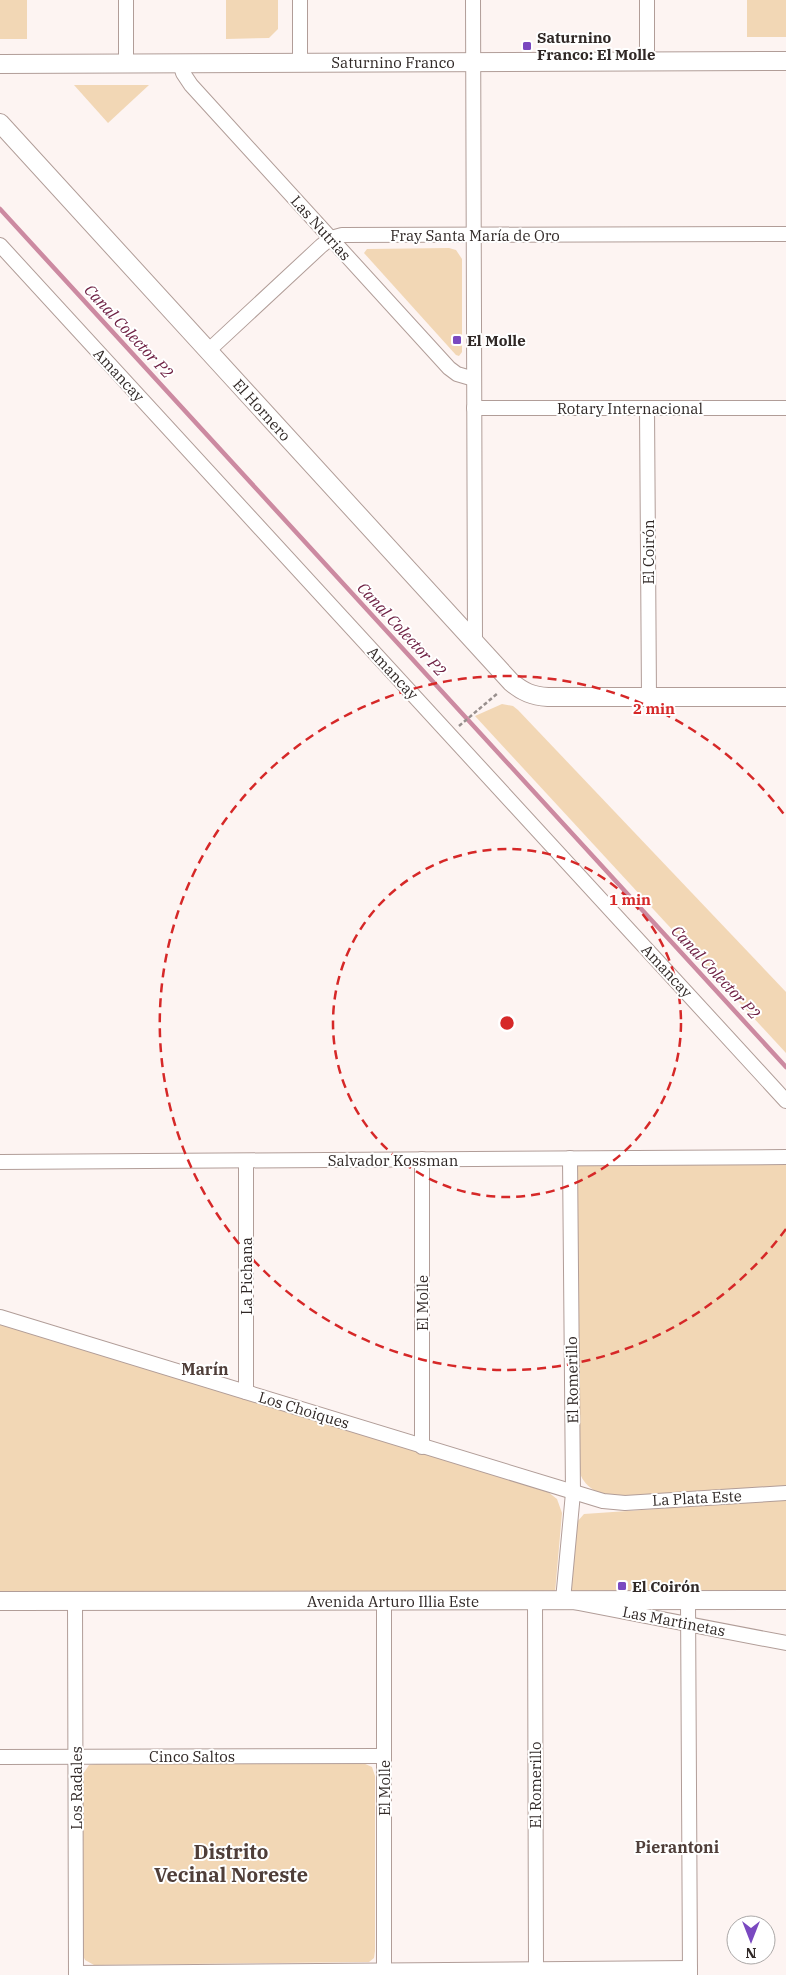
<svg xmlns="http://www.w3.org/2000/svg" width="786" height="1975" font-family="'IBM Plex Serif',serif">
<style>
.green{fill:#f2d7b5}
.lines{fill:none;stroke-linecap:round;stroke-linejoin:round}
.stream{stroke:#cc8aa1;stroke-width:4.5}
.minor-casing{stroke:#b19d98;stroke-width:16}
.tertiary-casing{stroke:#b19d98;stroke-width:20}
.path{stroke:#988f8d;stroke-width:2.5;stroke-dasharray:4 2.5;stroke-linecap:butt}
.minor{stroke:#fff;stroke-width:14}
.tertiary{stroke:#fff;stroke-width:18}
.ring{fill:none;stroke:#d62828;stroke-width:2.5;stroke-dasharray:9 6}
.poi-dot{fill:#7a49c0;stroke:#fff;stroke-width:2}
.labels{text-anchor:middle;dominant-baseline:central;stroke-width:4;stroke-linejoin:round;paint-order:stroke}
.poi-label{font-size:15px;font-weight:bold;fill:#302826;stroke:#fff;text-anchor:start}
.street-label{font-size:15px;fill:#302826;stroke:#fff}
.water-label{font-size:16px;font-style:italic;fill:#6e2043;stroke:#fff}
.neighbourhood-label{font-size:16px;font-weight:bold;fill:#4f3e39;stroke:#fff}
.district-label{font-size:20px;font-weight:bold;fill:#4f3e39;stroke:#fff}
.centre{fill:#d62828;stroke:#fff;stroke-width:2.5}
.ring-label{font-size:15px;text-anchor:middle;font-weight:bold;fill:#d62828;stroke:#fff;stroke-width:4;stroke-linejoin:round;paint-order:stroke}
</style>
<rect width="100%" height="100%" fill="#fdf4f2"/>
<!-- green -->
<g class="green">
<rect x="0" y="0" width="27" height="39"/>
<path d="M226 0H278V29L269 38 226 39Z"/>
<rect x="747" y="0" width="39" height="37"/>
<path d="M74 85H149L108 123Z"/>
<path d="M449 248 456 250 462 259V352L459 356 456 355 364 253 367 249Z"/>
<path d="M502 704 513 706 518 710 786 992V1053L475 716Z"/>
<path d="M786 1162V1487L617 1497C600 1496 582 1487 579 1469L576 1164Z"/>
<path d="M0 1324 548 1492 557 1499 562 1513 555 1593 0 1595Z"/>
<path d="M786 1500V1593L569 1594 577 1522 584 1514Z"/>
<path d="M363 1763 372 1767 375 1776V1951L374 1958 369 1962 94 1965 85 1960 82 1953 83 1774 89 1765 96 1764Z"/>
</g>
<g class="lines">
<!-- stream -->
<path class="stream" d="M0 209 786 1067"/>
<defs>
<g id="minor">
<path d="M126 0V63"/>
<path d="M300 0V63"/>
<path d="M473 0 475 642"/>
<path d="M647 0V61"/>
<path d="M180 63 183 73 191 85 449 368 457 374 474 379"/>
<path d="M0 245 786 1101"/>
<path d="M208 351 321 246 331 238 342 235 786 234"/>
<path d="M474 408H786"/>
<path d="M647 408 649 697"/>
<path d="M570 1158 573 1493 563 1600 786 1643"/>
<path d="M422 1159V1447"/>
<path d="M0 1162 786 1157"/>
<path d="M0 1317 603 1501 625 1503 786 1493"/>
<path d="M246 1392V1161"/>
<path d="M535 1600 536 1969"/>
<path d="M688 1600 690 1975"/>
<path d="M75 1601 76 1975"/>
<path d="M384 1601V1975"/>
<path d="M0 1757 384 1756"/>
<path d="M76 1973 690 1968"/>
</g>
<g id="tertiary">
<path d="M0 64 786 61"/>
<path d="M0 123 511 682C523 692 532 696 548 697H786"/>
<path d="M0 1601 786 1600"/>
</g>
</defs>
<!-- minor casing -->
<use href="#minor" class="minor-casing"/>
<!-- tertiary casing -->
<use href="#tertiary" class="tertiary-casing"/>
<!-- path -->
<path class="path" d="M459 726 498 693"/>
<!-- minor -->
<use href="#minor" class="minor"/>
<!-- tertiary -->
<use href="#tertiary" class="tertiary"/>
</g>
<!-- distance rings -->
<g class="ring">
<circle cx="507" cy="1023" r="174"/>
<path d="M786 1229A347 347 0 1 1 786 817"/>
</g>
<!-- markers -->
<g class="poi-dot">
<rect x="522" y="41" width="10" height="10" rx="2.5"/>
<rect x="452" y="335" width="10" height="10" rx="2.5"/>
<rect x="617" y="1581" width="10" height="10" rx="2.5"/>
</g>
<g class="labels">
<!-- poi labels -->
<g class="poi-label">
<text x="537" y="37">Saturnino<tspan x="537" dy="17">Franco: El Molle</tspan></text>
<text x="467" y="340">El Molle</text>
<text x="632" y="1586">El Coirón</text>
</g>
<!-- street labels -->
<g class="street-label">
<text x="393" y="62">Saturnino Franco</text>
<text transform="translate(321 228) rotate(48)">Las Nutrias</text>
<text x="475" y="235">Fray Santa María de Oro</text>
<text transform="translate(119 375) rotate(47)">Amancay</text>
<text x="630" y="408">Rotary Internacional</text>
<text transform="translate(262 410) rotate(48)">El Hornero</text>
<text transform="translate(648 552) rotate(-90)">El Coirón</text>
<text transform="translate(393 673) rotate(47)">Amancay</text>
<text transform="translate(667 971) rotate(47)">Amancay</text>
<text x="393" y="1160">Salvador Kossman</text>
<text transform="translate(246 1276) rotate(-90)">La Pichana</text>
<text transform="translate(422 1303) rotate(-90)">El Molle</text>
<text transform="translate(572 1380) rotate(-91)">El Romerillo</text>
<text transform="translate(304 1410) rotate(17)">Los Choiques</text>
<text transform="translate(697 1498) rotate(-3)">La Plata Este</text>
<text x="393" y="1601">Avenida Arturo Illia Este</text>
<text transform="translate(674 1621) rotate(11)">Las Martinetas</text>
<text x="192" y="1756">Cinco Saltos</text>
<text transform="translate(535 1785) rotate(-90)">El Romerillo</text>
<text transform="translate(76 1788) rotate(-90)">Los Radales</text>
<text transform="translate(384 1788) rotate(-90)">El Molle</text>
</g>
<!-- water labels -->
<g class="water-label">
<text transform="translate(129 331) rotate(47)">Canal Colector P2</text>
<text transform="translate(402 629) rotate(47)">Canal Colector P2</text>
<text transform="translate(716 972) rotate(47)">Canal Colector P2</text>
</g>
<!-- neighbourhood labels -->
<g class="neighbourhood-label">
<text x="205" y="1369">Marín</text>
<text x="677" y="1847">Pierantoni</text>
</g>
<!-- district labels -->
<g class="district-label">
<text x="231" y="1851">Distrito<tspan x="231" dy="23">Vecinal Noreste</tspan></text>
</g>
</g>
<circle cx="507" cy="1023" r="8" class="centre"/>
<g class="ring-label">
<text x="654" y="714">2 min</text>
<text x="630" y="905">1 min</text>
</g>
<!-- north arrow -->
<g transform="translate(751 1940) rotate(180)"><circle r="24" fill="#ffffff" stroke="#aca9a8"/>
<path d="M0-4L9 19L0 12L-9 19Z" fill="#7a49c0"/>
<text y="-8" font-size="14" font-weight="bold" text-anchor="middle" fill="#302826">N</text>
</g>
</svg>
